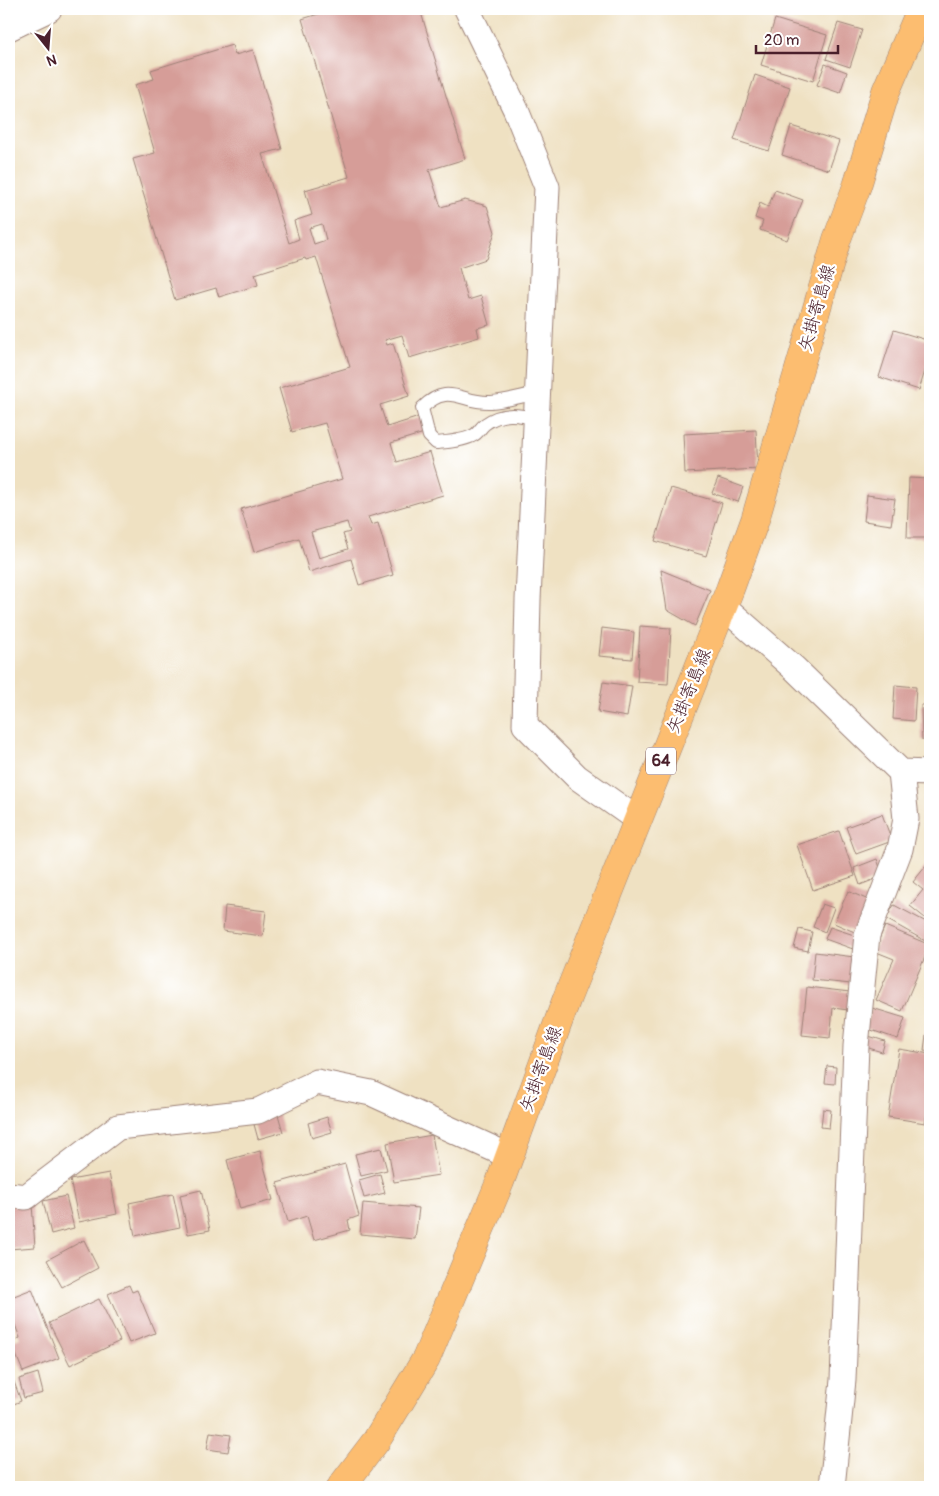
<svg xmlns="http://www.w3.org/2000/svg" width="939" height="1496" font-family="Pangolin,'Klee One',sans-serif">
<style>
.building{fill:#d69d98;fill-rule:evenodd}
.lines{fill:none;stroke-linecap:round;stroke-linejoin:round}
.lane-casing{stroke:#9c8076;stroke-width:14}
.street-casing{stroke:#9c8076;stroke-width:27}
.primary-casing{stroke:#9c8076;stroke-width:29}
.lane{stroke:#fff;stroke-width:12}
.street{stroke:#fff;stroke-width:25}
.primary{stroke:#fcbd6f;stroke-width:28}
.labels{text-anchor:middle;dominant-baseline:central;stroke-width:4.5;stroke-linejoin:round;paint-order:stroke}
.shield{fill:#fff;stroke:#80626b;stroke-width:1}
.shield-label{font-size:16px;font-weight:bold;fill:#4a1f2b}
.street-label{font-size:18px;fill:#4a1f2b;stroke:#fff}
</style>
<rect width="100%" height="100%" fill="#fff"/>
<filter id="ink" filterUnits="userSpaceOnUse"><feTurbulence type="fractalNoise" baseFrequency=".02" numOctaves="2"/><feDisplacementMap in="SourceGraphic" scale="10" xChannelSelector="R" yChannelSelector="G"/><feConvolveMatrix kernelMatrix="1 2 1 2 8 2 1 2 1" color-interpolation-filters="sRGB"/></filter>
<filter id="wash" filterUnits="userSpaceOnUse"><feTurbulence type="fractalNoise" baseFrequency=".0096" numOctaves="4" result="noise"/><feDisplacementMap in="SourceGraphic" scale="20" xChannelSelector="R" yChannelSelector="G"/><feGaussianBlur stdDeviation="1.12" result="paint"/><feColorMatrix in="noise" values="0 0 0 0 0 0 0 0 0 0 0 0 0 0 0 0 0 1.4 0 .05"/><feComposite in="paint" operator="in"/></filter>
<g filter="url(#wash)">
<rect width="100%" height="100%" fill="#efe1c2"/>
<g id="blocks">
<!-- building -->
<g class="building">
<path d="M335 9H420L465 159 429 170 441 207 465 200 487 206 495 232 486 259 459 268 468 300 481 296 489 325 477 328 479 337 409 358 402 335 385 340 387 345 393 343 409 396 380 405 387 427 429 414 434 430 391 443 397 462 430 452 443 495 368 517 371 525 378 523 393 575 359 585 351 559 309 572 299 538 254 552 241 509 342 479 325 423 292 432 279 388 350 367 316 257 306 260 305 258 255 274 258 285 219 297 216 288 175 300 133 159 155 153 135 85 154 79 151 70 232 45 235 55 253 50 282 149 262 154 289 243 299 239 294 221 312 215 305 190 349 177 302 19ZM322 224 326 240 314 244 309 228ZM347 522 350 532 343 534 348 549 319 558 311 532Z"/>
<path d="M775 19 827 35 813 81 761 65Z"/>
<path d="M838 23 862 30 850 67 826 59Z"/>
<path d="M825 64 847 72 840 93 817 85Z"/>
<path d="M755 75 790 87 769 151 734 140Z"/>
<path d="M791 126 839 141 829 170 782 155Z"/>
<path d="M775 190 803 200 787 240 760 230 763 221 755 218 760 203 768 207Z"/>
<path d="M894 330 930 341V355L919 390 879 377Z"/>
<path d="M756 430 758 469 685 473 683 434Z"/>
<path d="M718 478 743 487 738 502 712 493Z"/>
<path d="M909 478 930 479V538H907Z"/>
<path d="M671 488 722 503 706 556 655 541Z"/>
<path d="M867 495 895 499 891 525 864 521Z"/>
<path d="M661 570 710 590 695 626 667 610Z"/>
<path d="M640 626 671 628 668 684 637 682Z"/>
<path d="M602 628 634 632 632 659 599 656Z"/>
<path d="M603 682 632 686 627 717 598 712Z"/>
<path d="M895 685 916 687 914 721 893 719Z"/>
<path d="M921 705H930V740H922Z"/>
<path d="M882 814 892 841 856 854 846 827Z"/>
<path d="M839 831 855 876 813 890 797 845Z"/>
<path d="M877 859 883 876 860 885 854 868Z"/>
<path d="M930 861V922L910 906 923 890 913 882Z"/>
<path d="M848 891 873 902 859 934 834 923Z"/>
<path d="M822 904 834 908 825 932 813 927Z"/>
<path d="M894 905 930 924V936L927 942 886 919Z"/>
<path d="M225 906 266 911 263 936 223 931Z"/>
<path d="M885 926 930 945 902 1011 876 1000 894 959 874 951Z"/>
<path d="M830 927 857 936 853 949 825 939Z"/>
<path d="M799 929 812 932 808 951 794 948Z"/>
<path d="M815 952 854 957 851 984 812 980Z"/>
<path d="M807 987 850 992 848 1010 833 1008 830 1038 802 1035Z"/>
<path d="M872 1008 905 1018 898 1039 865 1028Z"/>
<path d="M865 1035 885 1041 882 1052 862 1046Z"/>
<path d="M926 1035 930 1036V1051L924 1050Z"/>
<path d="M899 1049 930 1054V1091L925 1123 888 1117Z"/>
<path d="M827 1066 836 1067 835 1084 825 1083Z"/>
<path d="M823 1109 831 1110 829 1128 821 1127Z"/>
<path d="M277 1111 283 1132 258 1139 252 1117Z"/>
<path d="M327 1117 332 1132 312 1138 308 1123Z"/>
<path d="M432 1135 439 1175 394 1182 387 1143Z"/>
<path d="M381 1148 387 1170 361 1176 355 1154Z"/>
<path d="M260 1151 273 1200 240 1209 227 1160Z"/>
<path d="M345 1164 359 1216 348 1220 350 1230 314 1240 307 1216 288 1222 277 1183Z"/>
<path d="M109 1173 117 1214 79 1222 70 1180Z"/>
<path d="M380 1174 385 1193 364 1198 359 1180Z"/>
<path d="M201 1190 210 1230 188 1234 180 1195Z"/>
<path d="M173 1194 180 1227 135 1236 129 1203Z"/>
<path d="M66 1196 74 1228 51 1234 43 1201Z"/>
<path d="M363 1203 419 1208 415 1239 360 1234Z"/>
<path d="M32 1204 35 1247 9 1249V1206Z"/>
<path d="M84 1240 98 1268 62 1287 47 1260Z"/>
<path d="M129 1285 132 1292 137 1290 155 1333 129 1343 108 1294Z"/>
<path d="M32 1289 59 1358 23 1372 11 1342 20 1338 9 1309V1298Z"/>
<path d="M99 1299 120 1341 70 1365 49 1323Z"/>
<path d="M9 1368 21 1401 9 1406Z"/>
<path d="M38 1373 43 1393 24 1398 19 1379Z"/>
<path d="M210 1432 231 1435 228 1452 207 1449Z"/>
</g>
</g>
</g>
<g filter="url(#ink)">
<use href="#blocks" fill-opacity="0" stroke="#9c8076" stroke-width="1"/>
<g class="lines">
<defs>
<path id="lane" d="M536 419C518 414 501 412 485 424 481 427 478 433 474 435 464 441 447 442 436 443L429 436 422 408C449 381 462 404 491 402 506 401 522 396 538 393"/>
<g id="street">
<path d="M467 9 516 110 547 187 528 600 525 725 577 777 638 820"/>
<path d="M9 28 49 9"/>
<path d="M723 606 795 669 901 772 930 773"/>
<path d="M9 1195 26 1197 118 1127 258 1111 317 1082 371 1093 509 1156"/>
<path d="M832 1487 843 1380 856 1046 867 935 900 849 906 819 901 772"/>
</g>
<path id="primary" d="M341 1487 376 1441 426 1359 500 1182 567 998 730 589 755 520 837 239 857 186 886 91 921 9"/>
</defs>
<!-- lane casing -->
<use href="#lane" class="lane-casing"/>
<!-- street casing -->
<use href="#street" class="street-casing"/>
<!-- primary casing -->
<use href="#primary" class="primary-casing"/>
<!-- lane -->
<use href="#lane" class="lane"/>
<!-- street -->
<use href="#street" class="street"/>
<!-- primary -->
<use href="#primary" class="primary"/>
</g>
</g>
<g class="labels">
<!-- shield labels -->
<rect class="shield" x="646" y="747.5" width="30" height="27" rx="4"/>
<g class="shield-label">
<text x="661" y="761">64</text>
</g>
<!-- street labels -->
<g class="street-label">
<text transform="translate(817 308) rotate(-74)">矢掛寄島線</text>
<text transform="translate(689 691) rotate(-68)">矢掛寄島線</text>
<text transform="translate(541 1069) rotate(-70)">矢掛寄島線</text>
</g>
</g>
<!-- margin -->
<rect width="939" height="1496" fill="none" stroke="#fff" stroke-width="30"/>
<!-- north arrow -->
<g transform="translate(48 48) rotate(163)" stroke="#ffffff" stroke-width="4" paint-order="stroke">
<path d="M0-4L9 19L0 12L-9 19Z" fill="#4a1f2b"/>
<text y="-8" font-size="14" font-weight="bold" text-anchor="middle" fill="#4a1f2b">N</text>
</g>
<!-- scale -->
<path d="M756 45v8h82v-8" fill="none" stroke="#4a1f2b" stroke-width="2.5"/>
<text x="764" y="45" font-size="15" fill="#4a1f2b" stroke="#ffffff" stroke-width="4" paint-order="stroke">20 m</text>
</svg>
